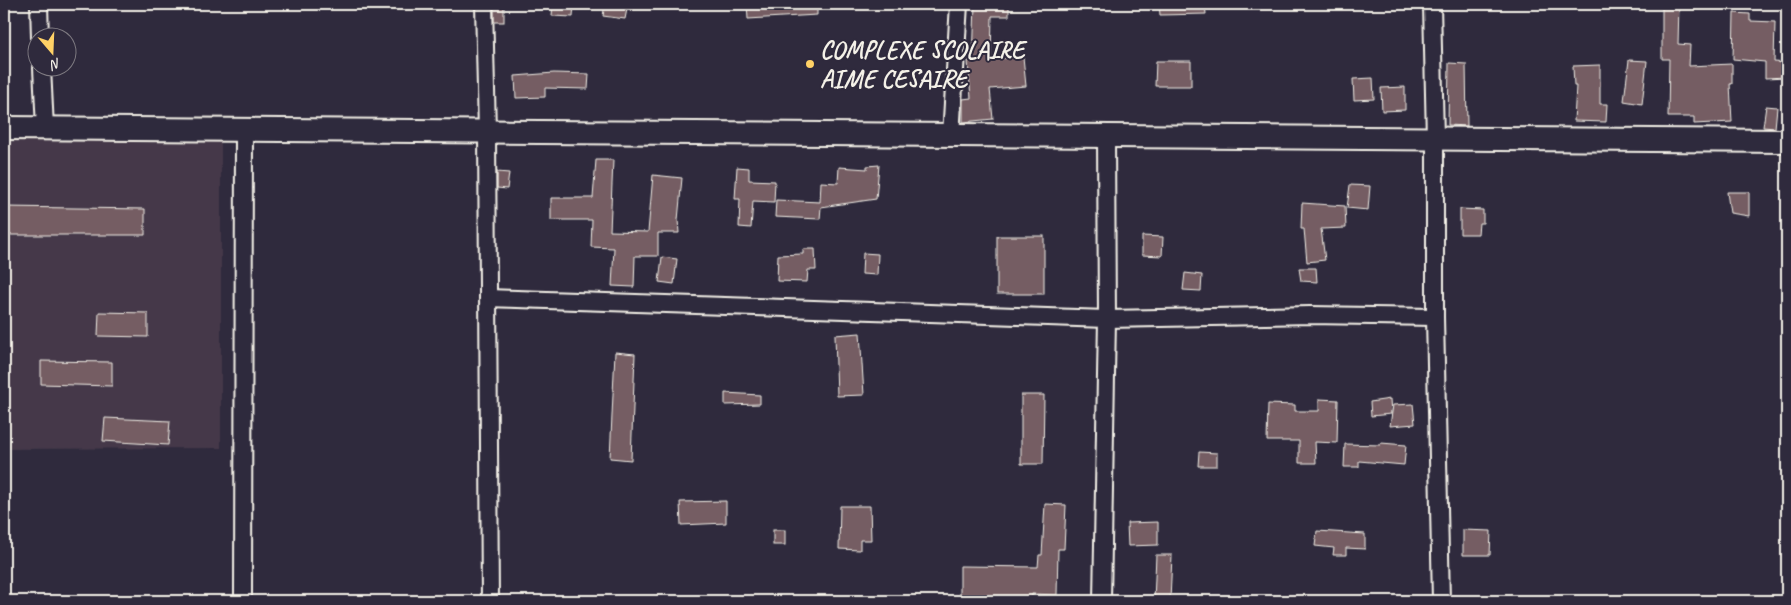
<svg xmlns="http://www.w3.org/2000/svg" width="1791" height="605" font-family="Caveat,sans-serif">
<style>
.built{fill:#443949}
.building{fill:#745d64;stroke:#f4f1e8}
.lines{fill:none;stroke-linecap:round;stroke-linejoin:round}
.minor-casing{stroke:#f4f1e8;stroke-width:20}
.secondary-casing{stroke:#f4f1e8;stroke-width:26}
.minor{stroke:#2f2a3d;stroke-width:16}
.secondary{stroke:#2f2a3d;stroke-width:22}
.poi-dot{fill:#ffd166;stroke:#2f2a3d;stroke-width:2}
.labels{text-anchor:middle;dominant-baseline:central;stroke-width:4;stroke-linejoin:round;paint-order:stroke}
.poi-label{font-size:25px;font-weight:bold;fill:#f4f1e8;stroke:#2f2a3d;text-anchor:start}
</style>
<rect width="100%" height="100%" fill="#2f2a3d"/>
<filter id="ink" filterUnits="userSpaceOnUse"><feTurbulence type="fractalNoise" baseFrequency=".02" numOctaves="2"/><feDisplacementMap in="SourceGraphic" scale="10" xChannelSelector="R" yChannelSelector="G"/><feConvolveMatrix kernelMatrix="1 2 1 2 8 2 1 2 1" color-interpolation-filters="sRGB"/></filter>
<g filter="url(#ink)">
<!-- built -->
<path class="built" d="M4 139H221V448L4 449Z"/>
<!-- building -->
<g class="building">
<rect x="494" y="4" width="10" height="18"/>
<path d="M553 4H574L573 17 552 16Z"/>
<path d="M605 4H628L625 19 603 16Z"/>
<path d="M747 4H817V15L748 19Z"/>
<path d="M975 4H1009V16H992L991 59 1023 57 1026 86 990 89 993 119 963 122V99L971 98 968 61H973Z"/>
<path d="M1159 4H1205L1206 14 1160 15Z"/>
<path d="M1662 4H1679L1678 44 1690 45 1689 66 1732 64V84H1730L1732 122 1694 124V117H1668L1669 59H1662Z"/>
<path d="M1734 13 1750 14V21L1775 22 1774 62 1787 63V77L1765 78V62L1733 59Z"/>
<path d="M1629 60 1647 61 1642 104 1624 101Z"/>
<path d="M1156 61H1191V86H1155Z"/>
<path d="M1449 63 1466 64 1467 126 1448 125Z"/>
<path d="M1600 65V104H1607L1606 122 1574 121 1576 86H1574L1573 66Z"/>
<path d="M554 73 589 74 588 89 545 88V97L516 98 515 76Z"/>
<path d="M1373 78 1374 99 1354 100 1353 79Z"/>
<path d="M1405 87V110L1382 111 1381 88Z"/>
<path d="M1766 106 1777 107 1775 128 1763 127Z"/>
<path d="M596 160H613L610 231 648 232 653 175 682 178 678 220 679 233H658V256H635L634 287 612 286 614 248 591 247 592 220H551V198H593Z"/>
<path d="M879 165 876 199 821 207 820 219 775 217 776 200 820 202 821 182 838 183 839 167 867 169V166Z"/>
<path d="M737 167 749 168V180L775 181 774 202 753 201 751 228 739 227 740 199H735Z"/>
<path d="M497 172 509 173 507 189 497 188Z"/>
<path d="M1350 185 1370 186 1368 210 1347 208Z"/>
<path d="M1727 192H1749V216L1730 213Z"/>
<path d="M1302 203 1345 206 1346 228 1321 229 1325 260 1307 262 1304 229H1301Z"/>
<path d="M4 207 145 209V235H4Z"/>
<path d="M1460 209 1483 210V223H1479L1478 234H1460Z"/>
<rect x="997" y="236" width="47" height="58"/>
<path d="M1142 236 1163 237 1162 256 1142 255Z"/>
<path d="M803 249H815L816 270H808L807 282 777 281 778 255 803 254Z"/>
<path d="M863 253 878 254 877 275 862 274Z"/>
<path d="M662 257 677 259 674 284 659 282Z"/>
<path d="M1299 268H1316L1317 282 1301 281Z"/>
<path d="M1185 273 1202 275 1201 291 1183 290Z"/>
<path d="M99 312 148 313V337L98 336Z"/>
<path d="M860 333 864 395 837 396 835 335Z"/>
<path d="M615 352 635 354 631 460 610 458Z"/>
<path d="M41 361 112 362V386L41 384Z"/>
<path d="M725 393 760 395V404L725 405Z"/>
<path d="M1021 395H1044L1043 464H1021Z"/>
<path d="M1319 399 1338 400 1337 443 1315 442 1316 463H1299V441H1267L1268 404 1295 405V411H1319Z"/>
<path d="M1390 399 1391 414 1371 416 1370 402Z"/>
<path d="M1413 404 1415 424 1390 426 1393 405Z"/>
<path d="M105 418 170 421 168 445 103 441Z"/>
<path d="M1381 443 1406 445 1404 465 1359 461V467H1344L1345 444 1380 445Z"/>
<path d="M1199 452 1217 453V466H1198Z"/>
<path d="M726 501V523L681 525 680 502Z"/>
<path d="M1045 504 1066 505 1064 549H1058L1057 595 1032 594V598L960 596V566L1038 567 1039 555H1042Z"/>
<path d="M840 506H870L871 540H860V550L839 549Z"/>
<path d="M1158 522V545L1128 546 1127 523Z"/>
<rect x="773" y="530" width="12" height="15"/>
<path d="M1463 530 1491 531 1490 555H1463Z"/>
<path d="M1317 531 1365 534V549L1346 548V555H1333L1334 548 1315 546Z"/>
<path d="M1156 555H1172L1170 601H1154Z"/>
</g>
<g class="lines">
<defs>
<g id="minor">
<path d="M39 4 40 38"/>
<path d="M484 4 487 132 490 601"/>
<path d="M1432 4 1435 139V317L1441 601"/>
<path d="M42 68 45 128"/>
<path d="M951 136 959 4"/>
<path d="M488 298 1107 319 1310 315 1435 317"/>
<path d="M243 601 244 129"/>
<path d="M1102 601 1107 319 1106 137"/>
</g>
<path id="secondary" d="M4 128 1787 141"/>
</defs>
<!-- minor casing -->
<use href="#minor" class="minor-casing"/>
<!-- secondary casing -->
<use href="#secondary" class="secondary-casing"/>
<!-- minor -->
<use href="#minor" class="minor"/>
<!-- secondary -->
<use href="#secondary" class="secondary"/>
</g>
</g>
<!-- markers -->
<circle class="poi-dot" cx="810" cy="64" r="5"/>
<g class="labels">
<!-- poi labels -->
<g class="poi-label">
<text x="820" y="50">COMPLEXE SCOLAIRE<tspan x="820" dy="29">AIME CESAIRE</tspan></text>
</g>
</g>
<!-- margin -->
<rect width="1791" height="605" fill="none" stroke="#2f2a3d" stroke-width="20"/>
<rect x="10" y="10" width="1771" height="585" fill="none" stroke="#f4f1e8" stroke-width="2" filter="url(#ink)"/>
<!-- north arrow -->
<g transform="translate(52 52) rotate(161)"><circle r="24" fill="#2f2a3d" stroke="#7e7a81"/>
<path d="M0-4L9 19L0 12L-9 19Z" fill="#ffd166"/>
<text y="-8" font-size="14" font-weight="bold" text-anchor="middle" fill="#f4f1e8">N</text>
</g>
</svg>
